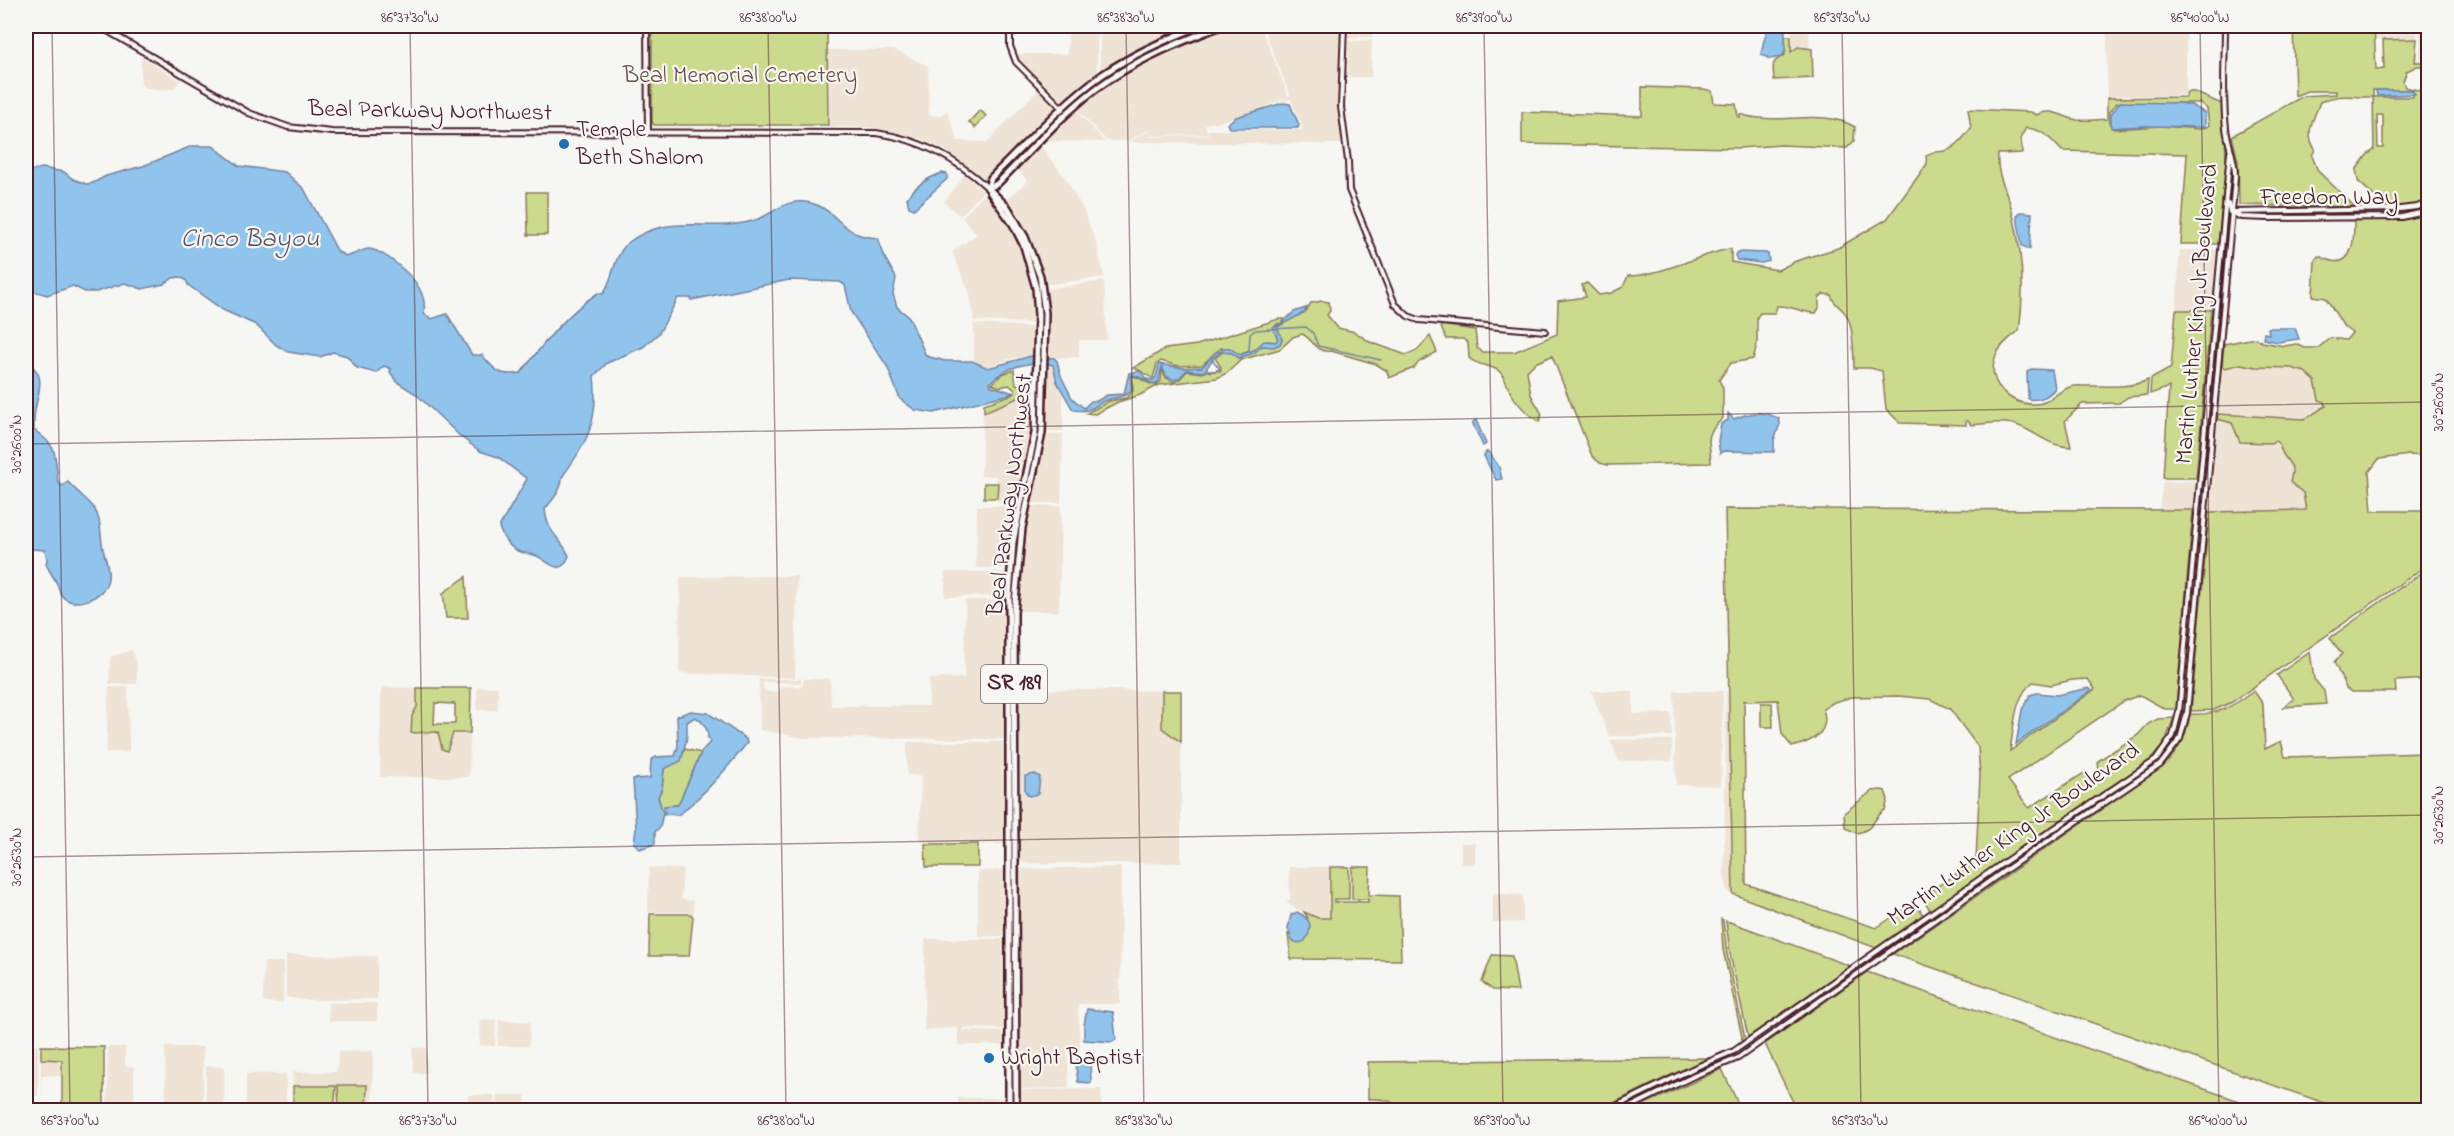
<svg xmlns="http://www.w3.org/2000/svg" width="2454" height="1136" font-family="'Indie Flower',sans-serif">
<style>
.built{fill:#efe3d5}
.green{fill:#ccda8d;stroke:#8b7c5c;stroke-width:1.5;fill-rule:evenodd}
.water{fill:#90c4ed;stroke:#74829f;stroke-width:1.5}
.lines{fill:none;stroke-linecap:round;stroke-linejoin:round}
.stream{stroke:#74829f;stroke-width:1.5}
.secondary-casing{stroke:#4a1f2b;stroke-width:8}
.primary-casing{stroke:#4a1f2b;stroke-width:10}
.secondary{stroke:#f6f6f2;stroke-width:4}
.primary{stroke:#f6f6f2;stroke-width:5}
.ticks{fill:none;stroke:#4a1f2b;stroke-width:1.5;stroke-opacity:0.45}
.poi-dot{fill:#1f6fb2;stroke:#f6f6f2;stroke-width:2}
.labels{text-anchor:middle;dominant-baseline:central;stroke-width:4.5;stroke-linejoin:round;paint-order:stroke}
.shield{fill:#f6f6f2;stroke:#7e6067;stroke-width:1.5}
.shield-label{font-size:22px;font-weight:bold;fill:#4a1f2b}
.park-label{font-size:24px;fill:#6a4e44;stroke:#f6f6f2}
.street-label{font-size:24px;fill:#4a1f2b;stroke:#f6f6f2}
.poi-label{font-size:24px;fill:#4a1f2b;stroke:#f6f6f2;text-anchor:start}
.water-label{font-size:26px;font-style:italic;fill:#5f5165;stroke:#f6f6f2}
.neatline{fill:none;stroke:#4a1f2b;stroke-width:2}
.ticks-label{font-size:15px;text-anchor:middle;fill:#4a1f2b}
</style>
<rect width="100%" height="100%" fill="#f6f6f2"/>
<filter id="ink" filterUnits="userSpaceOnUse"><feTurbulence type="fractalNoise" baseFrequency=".0167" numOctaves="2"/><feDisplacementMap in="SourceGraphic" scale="12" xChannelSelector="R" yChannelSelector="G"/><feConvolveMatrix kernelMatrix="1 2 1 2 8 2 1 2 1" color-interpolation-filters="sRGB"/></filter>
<g filter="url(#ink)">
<!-- built -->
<g class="built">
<path d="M1068 26H1097V70L1099 75 1062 106 1021 65 1014 54H1067Z"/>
<path d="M1100 26H1184L1178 32 1137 49 1102 73 1100 70Z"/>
<path d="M1230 26H1261L1288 96 1268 106 1223 121 1205 124 1208 134 1150 136 1148 130 1128 141H1107L1076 109 1106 85 1153 57Z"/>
<path d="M1263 26H1343L1340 107 1344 144 1129 142 1147 132 1150 137 1208 135V130H1303L1291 99 1276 104 1290 95Z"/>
<path d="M1346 26H1373L1372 37H1346Z"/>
<path d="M1791 26H1824V29L1809 30V48H1798L1791 52Z"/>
<path d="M2107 26H2186V95L2107 97Z"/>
<path d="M2374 26H2417V59H2420V26H2428V62H2415L2416 39 2375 40Z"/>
<path d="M1372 40 1371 77H1348V43L1350 41Z"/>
<path d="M828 50H894L928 66 929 115 939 116 947 111 958 141 987 142 1040 88 1059 108 986 179 943 149 918 138 892 131 864 127H829Z"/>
<path d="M141 57 180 80 176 86 172 89 162 90 144 87 141 83Z"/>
<path d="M1075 110 1105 142 1042 141 1069 115Z"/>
<path d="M1039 144 1066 179 1083 209 1097 245 1104 277 1044 285 1031 241 1014 210 1006 199 1028 181 1016 168Z"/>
<path d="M965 175 983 191 960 216 944 202Z"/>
<path d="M985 193 1009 222 1020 244 1029 270 1035 323 974 321 970 294 952 252 977 234 962 218Z"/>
<path d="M2180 250H2217L2211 310H2176Z"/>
<path d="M1104 281 1107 340H1079V357L1056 358 1047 356 1045 289Z"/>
<path d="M974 324 1035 327V355L1008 359 988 367 974 361Z"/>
<path d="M2241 364 2256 367 2291 368 2305 372 2315 381V391L2325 402 2326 406 2318 409 2313 416 2304 419 2218 414 2222 366 2225 368Z"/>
<path d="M1047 365 1052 366 1056 382 1063 395V431H1044Z"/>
<path d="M1034 397 1033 428 1018 502H997V476H981L983 412 1018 398Z"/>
<path d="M2217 419 2232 423 2240 442 2271 443 2276 440 2281 444 2282 453 2290 460 2292 477 2303 493 2306 510 2209 512Z"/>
<path d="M1063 434 1061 503H1031L1044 435Z"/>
<path d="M2196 481 2193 510H2159L2163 482Z"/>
<path d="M977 506H1018L1007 568H976Z"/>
<path d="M1031 506H1061L1059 611H1017L1019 567Z"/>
<path d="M945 572H1006L1004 596 945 597Z"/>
<path d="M797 576 795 678 679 673 680 577Z"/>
<path d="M965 600H1004L1005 739 803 738 760 730 759 679H801V683L763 682V689L768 692H777L782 686 802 687 804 679H830L831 706H929V679L964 678Z"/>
<path d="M132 650 137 666V684H109L110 657Z"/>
<path d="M109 687H128L129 752H106Z"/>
<path d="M381 687 417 688V707L412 716 411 732H438L442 749 448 751 453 733H470L469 777H380Z"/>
<rect x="477" y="687" width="21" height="23"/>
<path d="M1016 689 1181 691V863H1023L1019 860Z"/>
<path d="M1726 689 1731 709 1733 894 1727 891 1724 875Z"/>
<path d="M1591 691H1633V714L1671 713 1672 736H1609Z"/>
<path d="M1674 691H1723L1721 786 1676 785Z"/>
<path d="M1610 740H1672V761H1619Z"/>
<path d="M907 742H1005V844H925L919 838 921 776 907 775Z"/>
<rect x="1461" y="843" width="14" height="21"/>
<path d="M1121 867 1120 1004H1078L1080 1048 1067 1049 1069 1088 1018 1089V869Z"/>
<path d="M1289 867H1330V919L1310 915 1289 905 1287 900H1290Z"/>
<path d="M649 868 683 869 681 899 693 901 694 912H648Z"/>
<path d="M1005 870V936H978V871Z"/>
<path d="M1493 893 1523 895V922H1493Z"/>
<path d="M925 939H1005L1006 1029 963 1028 962 1031 1006 1032V1045H958V1028L924 1030Z"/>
<path d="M286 955 377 956V999L303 1000 286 997Z"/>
<path d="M264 962H283V1003L263 1002Z"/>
<path d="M328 1003H377V1021H329Z"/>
<path d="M481 1019 496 1020 495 1046 480 1045Z"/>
<path d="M499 1020 530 1022 529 1046H498Z"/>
<path d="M38 1046V1096H26V1047Z"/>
<path d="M108 1047H125V1066L134 1067V1110H107Z"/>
<path d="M165 1047H203V1110H166Z"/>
<path d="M412 1048H427V1073H414Z"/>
<path d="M373 1051 372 1110H292L293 1072H337L338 1052Z"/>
<path d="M41 1059H62V1076L42 1075 41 1096Z"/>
<path d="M206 1066 224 1067V1110H206Z"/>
<rect x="246" y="1074" width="40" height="36"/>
<path d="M1101 1089 1102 1110H1017V1090Z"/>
<rect x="468" y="1095" width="26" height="15"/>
<rect x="497" y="1095" width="28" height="15"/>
<rect x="958" y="1098" width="48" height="12"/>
<path d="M1379 1098 1390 1101 1403 1110H1369L1368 1099Z"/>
</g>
<!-- green -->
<g class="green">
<path d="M652 26H827L828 125H654L652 122Z"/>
<path d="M2293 26H2374L2376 70 2384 69 2383 40 2417 39 2415 62H2428V66H2417L2407 71 2403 81 2405 87 2422 91 2428 89V201L2412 206 2386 207 2358 181 2356 170 2367 155 2374 150 2373 97C2350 98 2343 92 2320 102 2314 119 2304 133 2315 149L2312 156 2318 171 2355 207 2239 205 2238 161 2232 136 2303 96 2336 94V91H2307L2295 96ZM2413 90V97H2373V90ZM2377 115H2383V148H2378Z"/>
<path d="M1785 36H1791V52L1798 47 1812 49 1813 78 1774 80C1773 65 1770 62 1785 55Z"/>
<path d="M1642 87 1704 89 1712 91 1714 103 1736 104 1738 117H1740V114C1777 127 1821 107 1855 127L1854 141 1847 148 1782 145 1738 148 1522 144V112L1642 116Z"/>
<path d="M2187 92H2194L2224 105 2226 163 2218 244H2181L2187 154 2062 151C2051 139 2043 129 2026 128L2021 137 2022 153 1998 154C1996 175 2006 188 2011 207 2022 247 2025 290 2019 331 2009 338 1999 346 1995 358 1987 383 2009 404 2033 404 2049 405 2055 392 2070 387 2075 385 2082 386 2088 386 2106 386 2131 388 2148 380L2147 395 2128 397 2119 403 2082 404 2065 421 2071 447C2049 447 2038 433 2019 426 2004 420 1986 424 1971 425L1968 421H1966V425L1900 423 1886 409 1882 371 1870 368H1854C1854 356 1853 328 1848 318 1844 308 1834 306 1831 295L1823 294 1819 298V308L1816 313C1802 313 1791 305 1777 306L1775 313H1760L1757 317V344L1753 359 1731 363 1719 380 1723 388V418C1703 438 1710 437 1711 463L1608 465 1600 463 1592 456 1552 356 1535 363 1527 371 1531 395 1542 414 1539 422C1527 414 1517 404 1510 391 1507 385 1504 375 1499 371 1489 364 1477 366 1469 358L1468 343 1463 339H1446L1440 325 1475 330 1477 348 1483 352H1514L1557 334 1558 301 1586 297 1582 285 1587 283 1599 295 1611 293 1623 287 1628 276C1660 276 1698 255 1729 249H1731V262L1778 270 1796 261 1838 248 1887 219 1927 164 1926 156C1933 150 1937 153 1945 151 1956 148 1964 137 1971 128L1968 109 2031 112 2036 115C2053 107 2061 117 2077 120 2087 121 2097 120 2107 119V98L2186 97ZM2117 103H2200L2207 109 2209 126 2200 129 2161 126 2114 129 2110 125 2109 112Z"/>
<path d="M980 110 986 116 975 128 969 122Z"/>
<path d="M527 192H547V235H528Z"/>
<path d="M2428 214V456L2409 455 2379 459 2369 472 2372 511H2428V564L2232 702 2214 710 2191 711 2209 512 2306 510 2303 493 2290 482C2295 464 2290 466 2283 454 2280 448 2281 445 2276 440L2271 443 2240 442 2232 423 2217 419 2218 414 2304 419C2313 416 2317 410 2326 406L2325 402 2319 400 2315 381 2305 372 2291 368 2256 367 2241 364 2225 368 2222 366 2224 344 2255 338 2262 342 2284 346 2296 344 2305 348H2318L2330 338 2346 340 2352 333 2344 327 2326 298 2313 296 2315 261 2318 256C2322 257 2327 260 2332 261 2355 266 2354 234 2354 220L2401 219Z"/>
<path d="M1322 301 1329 302 1330 311 1327 315 1338 328 1355 332 1370 342 1406 355 1417 350 1430 336 1437 352 1419 362 1414 368 1389 378 1387 371 1376 364 1331 351C1314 353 1314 339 1302 334L1293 337 1280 349 1241 360 1227 373 1217 378 1159 385 1140 395 1118 402 1095 414 1087 413 1109 401 1126 398 1133 391 1132 376C1140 376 1146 385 1156 385L1161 381 1162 368 1165 377 1173 382 1180 379 1187 371 1203 373 1206 371H1221V367L1215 358 1223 352 1232 353 1239 358C1248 356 1262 345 1266 345 1272 344 1274 347 1280 344L1282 339 1277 327 1305 312 1311 303Z"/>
<path d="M2176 310H2211L2196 478H2163L2169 387 2150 394 2151 379 2171 368Z"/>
<path d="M1279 319H1284L1282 323 1277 324 1274 330 1278 339 1276 342 1268 341 1254 350 1240 355C1217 340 1218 353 1202 365L1178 366 1161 361 1157 364 1153 378C1145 376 1141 369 1133 368L1165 349 1197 345Z"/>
<path d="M1014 370 1016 384 1035 391 1034 397 1018 398 984 412V404L1014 394 1015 390 1009 385 1000 387 992 384 1002 374Z"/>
<path d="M984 483H998L997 498H984Z"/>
<path d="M1725 509 2193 510 2176 709H2165L2140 695 2124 701 2008 780 2029 808 2084 773 2088 780 2099 773 2098 761 2138 735 2148 724 2158 719 2174 718 2164 744 2151 759 1930 910 1922 897 1976 860 1980 776 1978 747 1950 709 1930 699 1898 696 1852 697 1834 702 1823 709C1831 733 1812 742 1792 747L1782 734 1778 700 1744 701 1746 884 1876 928 1915 902 1923 915 1876 948 1733 894ZM2088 679 2095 689 2010 751C2014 728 2014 696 2033 682L2051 685 2072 680Z"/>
<path d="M2428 568V679L2395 681 2396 692H2351L2346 688 2334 662 2342 654 2330 638Z"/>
<path d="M466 577 468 618H446L443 593Z"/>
<path d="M2310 652 2314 679 2324 691 2326 704 2283 707 2294 699 2277 675Z"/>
<path d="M417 688H471L470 733H453L447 751 442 749 438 732 411 733 412 716 417 707ZM435 703 455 704V724H434Z"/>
<path d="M1162 691H1181V742L1162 728Z"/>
<path d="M2254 691 2263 704 2265 749 2281 741 2285 757 2428 753V1110H2345L1893 954 2164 766C2179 751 2187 735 2190 714 2217 716 2233 706 2254 691Z"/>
<path d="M1761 703H1772L1773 727H1761Z"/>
<path d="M685 749 701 753 678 805 665 806V814H663L658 797 662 788 664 769C672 762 681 762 685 749Z"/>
<path d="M1881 790 1885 791 1888 799 1885 810C1872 818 1876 829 1857 833L1845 828 1844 813 1872 791Z"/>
<path d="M925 844H978V867H926Z"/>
<path d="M1330 867H1349V899H1334V902H1368V899H1352V867H1370L1369 895 1399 896 1401 960 1291 959 1288 934 1293 938 1308 918 1304 912 1318 918H1330Z"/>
<path d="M650 914H691L693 917 689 956H649Z"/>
<path d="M1721 919 1723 920 1727 954 1745 1039 1741 1042 1742 1037 1723 950Z"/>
<path d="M1726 921 1730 922 1850 966 1748 1037 1730 954Z"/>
<path d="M1492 955 1512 956 1518 991 1493 990 1482 982Z"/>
<path d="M1867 972 2265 1110H1797L1765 1044Z"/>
<path d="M41 1046 104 1047V1110H62V1060L41 1059Z"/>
<path d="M1710 1058 1671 1075 1599 1110H1403C1393 1100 1382 1098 1368 1099V1062Z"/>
<path d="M1722 1069 1741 1110H1632Z"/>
<path d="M338 1085H367L366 1110H339Z"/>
<path d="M293 1086H336L334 1110H293Z"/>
</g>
<!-- water -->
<g class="water">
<path d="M1767 26H1785V52L1781 57 1770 59 1762 55C1761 43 1767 37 1767 26Z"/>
<path d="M2376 90H2412L2415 94 2377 96Z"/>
<path d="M2120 102 2179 103 2191 105 2205 113V127L2144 126 2111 128V114Z"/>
<path d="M1283 103 1290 104 1299 125 1298 128H1229L1227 124 1236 117Z"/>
<path d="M192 146H213L239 166 285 172 304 189 338 252 346 256C354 256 360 250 368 249 375 249 383 254 389 258 408 272 428 289 424 314L432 319 447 314 472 355H482C495 371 500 377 521 373 543 344 567 313 598 293L603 294C614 279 613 255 629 242 668 212 709 233 752 221 775 215 782 197 811 203 832 208 841 229 860 235 865 237 872 237 878 238L885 258 896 278 893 294 897 307 909 317 926 356 945 361H972L988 368 1031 356 1054 358 1057 361 1061 376 1072 398 1084 408 1091 401H1097L1107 395 1124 394 1129 373 1140 371 1146 379 1153 380 1156 377 1159 364 1183 368 1202 367 1216 352 1222 351 1214 357 1204 372 1187 370 1179 378 1174 380 1166 376 1162 366 1159 380 1156 384C1146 383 1140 375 1131 375V391C1124 397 1120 397 1110 399 1093 403 1096 413 1074 410L1072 408 1057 382 1053 365C1033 359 1004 367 990 383L991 386 1014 393 934 413 915 410 900 399 887 366 851 312 845 285 840 282 789 280 691 300V298H678L659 333 643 347 607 363 594 376C599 420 588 442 562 477 562 490 553 499 545 509 547 534 560 536 569 556 561 576 552 565 539 557 534 554 527 554 520 552 508 547 503 538 499 527L527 479 498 457 480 451 461 437 416 394 397 382 390 372 391 369 384 366 376 373 357 368 347 356 333 352 320 357 288 352 276 345 256 325 223 310 188 285 186 280 180 277 173 278 164 284 142 289 125 283 96 292H85L73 286 47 295 34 291 26 292V172L42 168 64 172 73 179 86 184 93 183 106 176 143 166Z"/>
<path d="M942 173 947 174V179L914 209 909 207 907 198C916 185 927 178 942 173Z"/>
<path d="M2020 212 2032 213 2030 249 2022 246 2017 216Z"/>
<path d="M1738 252 1766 253 1768 254 1769 261 1762 263 1737 260 1735 255Z"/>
<path d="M1306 308 1305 312 1277 327 1282 339 1280 344 1274 347 1262 346 1254 353 1239 358 1232 353 1223 352 1221 348H1230L1240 355 1254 350 1264 341 1276 342 1278 339 1273 327 1282 323 1294 312Z"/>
<path d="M2268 328H2295L2299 339 2278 342 2263 339 2264 333 2269 334Z"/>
<path d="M26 362C48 374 38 392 35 410 34 416 34 424 34 430 60 448 54 454 58 482L62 486 68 482C73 488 91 503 94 508 101 520 100 529 102 543 103 555 110 566 108 579 105 598 74 610 62 596 59 593 59 588 57 584 54 577 49 571 46 564L47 559 45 550 31 549 26 546Z"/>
<path d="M2031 369 2052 370 2055 388C2049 397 2038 401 2028 399L2027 372Z"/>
<path d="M1728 413 1734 419C1749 412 1765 410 1779 419L1780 424 1774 440V452L1723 451 1720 454 1718 441 1721 424 1728 420Z"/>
<path d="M1476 420 1486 444 1483 446 1473 424V422Z"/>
<path d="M1486 452H1489L1499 467 1502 479 1496 480 1484 456Z"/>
<path d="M2089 688 2091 690 2089 692 2016 744 2022 710 2030 695 2037 693 2057 695Z"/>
<path d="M691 711 708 713 746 739 747 743C726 770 704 795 678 815L665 814 664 806 678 805 702 751 711 741 708 738C708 729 703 721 695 717L687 722V737L681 761 664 769 662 788 658 797 663 813 660 827 655 832V844L640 849 634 843 636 829 633 779 650 778 651 760 656 757 675 756 678 746 677 716Z"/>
<path d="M1035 774 1040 777 1038 794 1029 796 1025 791V776Z"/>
<path d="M1297 912C1312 919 1313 927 1305 941L1299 943 1292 941 1288 928 1291 915Z"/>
<path d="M1087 1009 1113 1012 1116 1039 1113 1042 1084 1040V1025Z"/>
<path d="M1078 1058H1090L1091 1083 1078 1082 1076 1066Z"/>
</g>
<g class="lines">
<!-- stream -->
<g class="stream">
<path d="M1242 354 1249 350 1250 334 1255 330 1306 327 1313 333 1318 346 1381 360"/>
<path d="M1207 369 1210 372 1220 369 1212 359"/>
</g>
<defs>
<g id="secondary">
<path d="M99 26 249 113 288 127 332 132 876 133C920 139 955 158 988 188"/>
<path d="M647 26 648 132"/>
<path d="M1010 26V46L1016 62 1063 109"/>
<path d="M1344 26 1341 107 1348 161 1349 190 1395 304 1408 316 1419 320 1545 331"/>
<path d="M2228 204 2230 212 2241 217 2268 218 2402 217 2428 211"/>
<path d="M2232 212 2400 209 2417 207 2428 203"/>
<path d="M1608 1110 1692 1069 1734 1051 2003 863 2156 760 2173 736 2179 712 2230 152"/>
<path d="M1624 1110 1694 1076 1738 1058 2007 869 2160 765 2180 739 2187 713 2235 178C2236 161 2228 146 2226 128 2222 95 2225 59 2225 26"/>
</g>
<g id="primary">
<path d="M988 188 1008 208 1025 237 1040 276 1045 313 1042 433 1022 528 1014 613 1016 1110"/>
<path d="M988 188 997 184C1030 151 1060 116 1097 88 1135 60 1177 43 1221 26"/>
<path d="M988 188 991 178C1027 143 1061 104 1102 75 1133 54 1166 39 1201 26"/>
<path d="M990 192 1013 224 1024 246 1036 288 1038 315 1035 433 1013 542 1009 598V1110"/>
</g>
</defs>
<!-- secondary casing -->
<use href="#secondary" class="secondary-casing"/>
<!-- primary casing -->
<use href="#primary" class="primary-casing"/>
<!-- secondary -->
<use href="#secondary" class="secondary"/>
<!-- primary -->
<use href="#primary" class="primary"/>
</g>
</g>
<!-- ticks -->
<path class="ticks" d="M52 26 70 1110M410 26 428 1110M768 26 786 1110M1126 26 1144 1110M1484 26 1503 1110M1842 26 1861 1110M2200 26 2219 1110M26 31 318 26M26 444 2428 402M26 857 2428 815"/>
<!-- markers -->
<g class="poi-dot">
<circle cx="564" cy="144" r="6"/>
<circle cx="989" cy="1058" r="6"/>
</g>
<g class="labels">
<!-- shield labels -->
<rect class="shield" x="981" y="665" width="66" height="38" rx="4.5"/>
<g class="shield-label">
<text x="1014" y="684">SR 189</text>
</g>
<!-- park labels -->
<g class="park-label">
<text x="740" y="76">Beal Memorial Cemetery</text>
</g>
<!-- street labels -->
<g class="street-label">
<text transform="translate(430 112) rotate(1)">Beal Parkway Northwest</text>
<text x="2329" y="198">Freedom Way</text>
<text transform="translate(2198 314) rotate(-85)">Martin Luther King Jr Boulevard</text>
<text transform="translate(1011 495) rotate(-83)">Beal Parkway Northwest</text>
<text transform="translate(2014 835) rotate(-35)">Martin Luther King Jr Boulevard</text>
</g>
<!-- poi labels -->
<g class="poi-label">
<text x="576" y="130">Temple<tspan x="576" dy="28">Beth Shalom</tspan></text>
<text x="1001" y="1058">Wright Baptist</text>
</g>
<!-- water labels -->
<g class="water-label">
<text x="250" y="240">Cinco Bayou</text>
</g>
</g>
<!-- margin -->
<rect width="2454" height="1136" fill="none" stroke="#f6f6f2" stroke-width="66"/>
<rect x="33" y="33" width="2388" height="1070" class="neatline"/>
<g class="ticks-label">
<text x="410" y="22">86°37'30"W</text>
<text x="768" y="22">86°38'00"W</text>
<text x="1126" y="22">86°38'30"W</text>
<text x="1484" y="22">86°39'00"W</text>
<text x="1842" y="22">86°39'30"W</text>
<text x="2200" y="22">86°40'00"W</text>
<text transform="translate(2438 402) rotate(-90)" y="5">30°26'00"N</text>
<text transform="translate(16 444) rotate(-90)" y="5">30°26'00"N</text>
<text transform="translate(2438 815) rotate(-90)" y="5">30°26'30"N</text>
<text transform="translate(16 857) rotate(-90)" y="5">30°26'30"N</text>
<text x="70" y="1125">86°37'00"W</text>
<text x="428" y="1125">86°37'30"W</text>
<text x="786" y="1125">86°38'00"W</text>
<text x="1144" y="1125">86°38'30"W</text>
<text x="1502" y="1125">86°39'00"W</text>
<text x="1860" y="1125">86°39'30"W</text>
<text x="2218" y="1125">86°40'00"W</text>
</g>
</svg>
